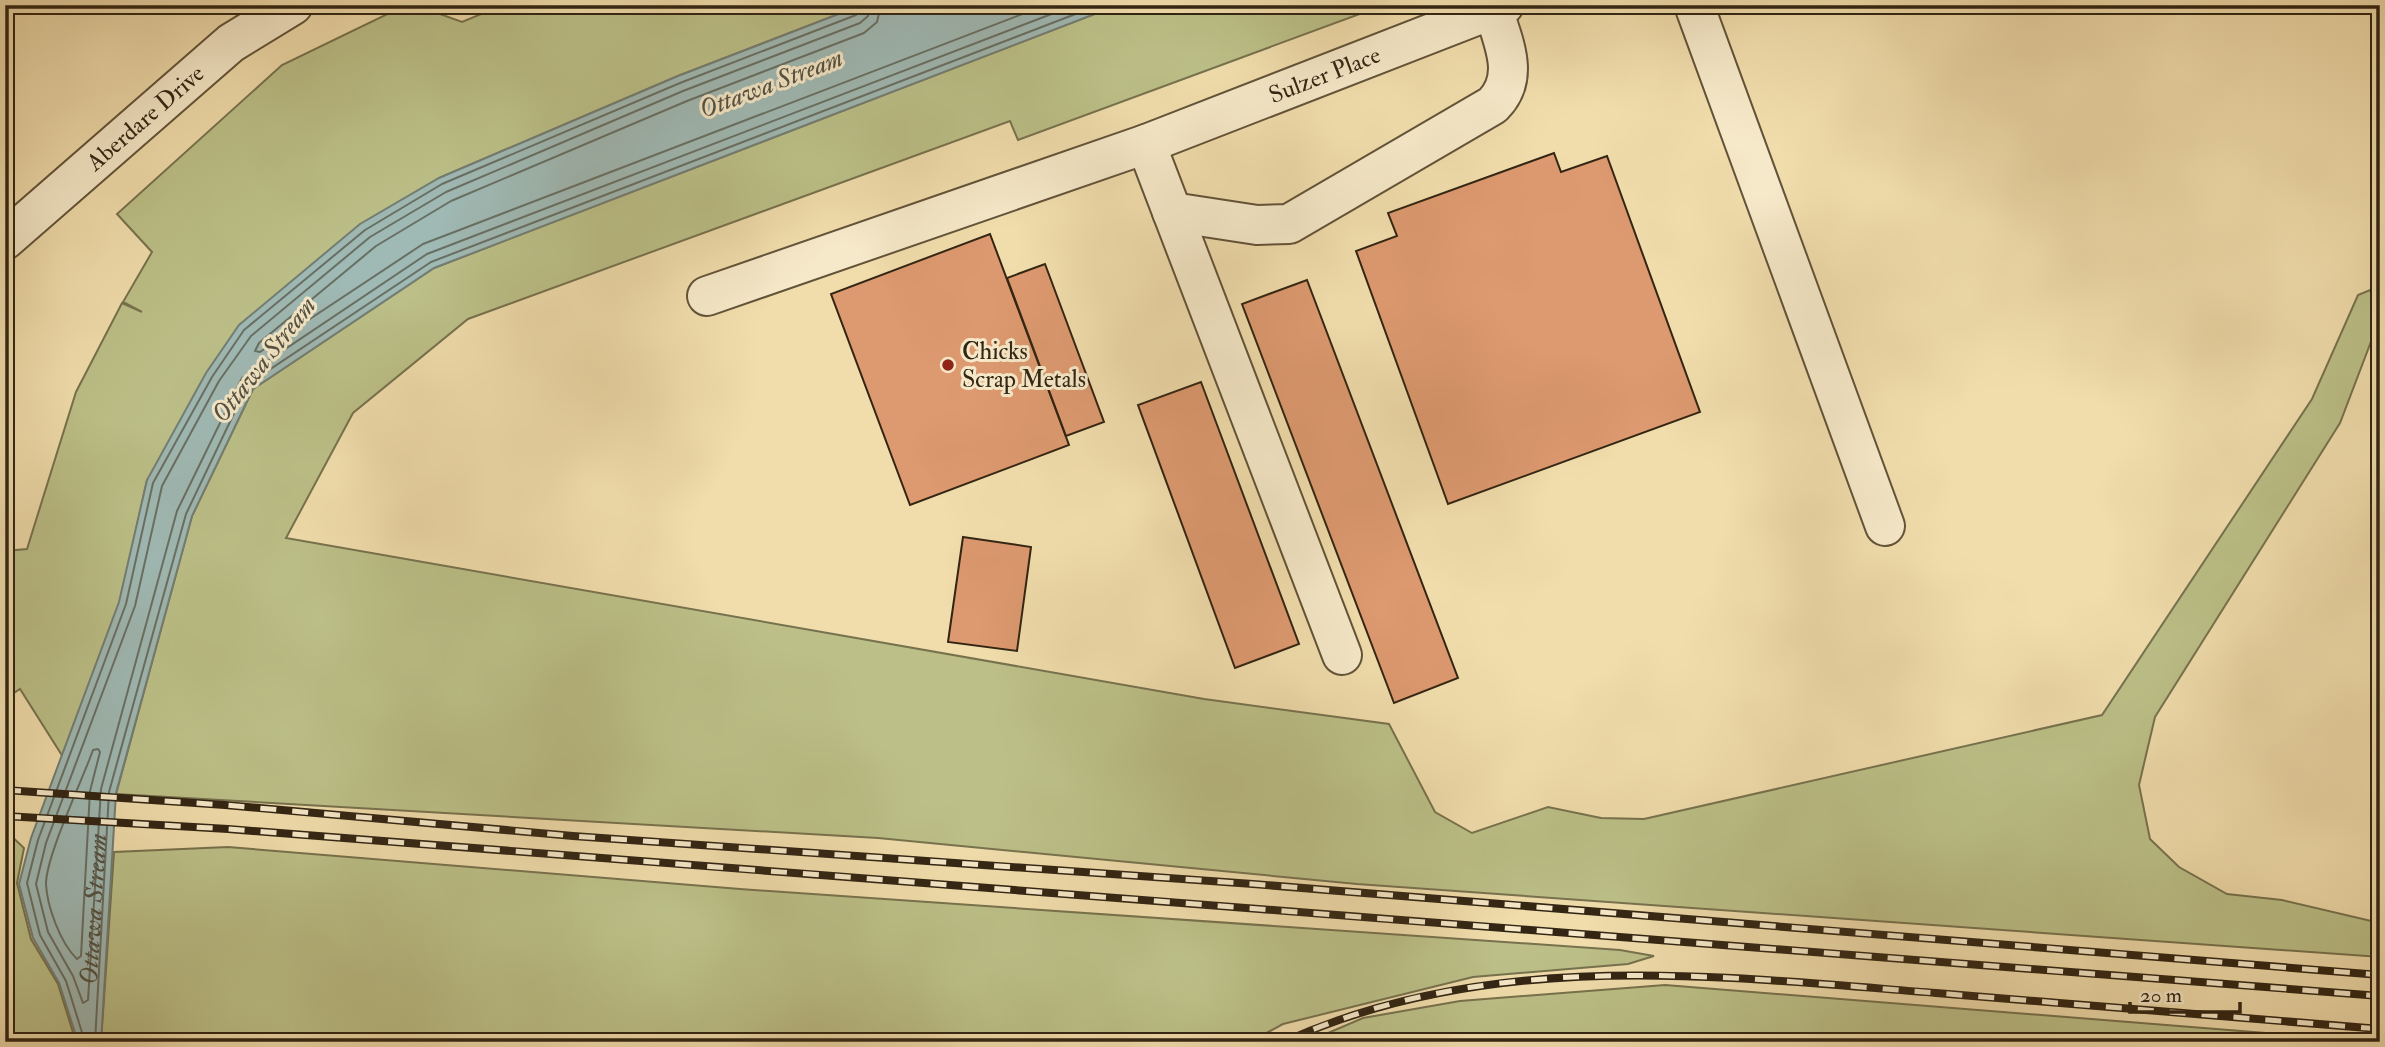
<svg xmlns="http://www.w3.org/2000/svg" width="2385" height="1047" font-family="'IM FELL Double Pica',serif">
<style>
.green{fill:#bcc088;stroke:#77724e;stroke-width:2}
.water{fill:#9fb9b4;stroke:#737e74;stroke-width:2}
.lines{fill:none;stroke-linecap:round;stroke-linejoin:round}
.shore{stroke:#686f64;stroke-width:2}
.building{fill:#dd996f;stroke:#322513;stroke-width:2}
.minor-casing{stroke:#625339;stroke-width:42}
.minor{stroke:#f6e9c9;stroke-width:38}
.rail-casing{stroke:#322513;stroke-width:8}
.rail{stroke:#f6e9c9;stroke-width:5;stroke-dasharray:16;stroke-linecap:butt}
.poi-dot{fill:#8f2418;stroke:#f6e9c9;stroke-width:2.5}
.labels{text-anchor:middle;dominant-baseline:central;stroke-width:6;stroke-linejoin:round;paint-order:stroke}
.street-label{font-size:24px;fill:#322513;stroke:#f6e9c9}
.poi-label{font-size:24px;fill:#322513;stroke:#f6e9c9;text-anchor:start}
.water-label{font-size:26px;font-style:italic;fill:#535143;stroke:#f6e9c9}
</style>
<rect width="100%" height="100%" fill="#f1ddac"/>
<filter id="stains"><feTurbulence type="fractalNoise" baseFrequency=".00286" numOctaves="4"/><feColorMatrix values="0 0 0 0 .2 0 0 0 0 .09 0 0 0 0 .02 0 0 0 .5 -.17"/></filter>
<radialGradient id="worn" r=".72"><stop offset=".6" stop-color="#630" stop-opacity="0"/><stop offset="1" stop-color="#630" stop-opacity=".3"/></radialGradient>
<!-- green -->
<g class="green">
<path d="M406 5H415L462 22 503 5H862L678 76 439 178 147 480 120 602 63 757 20 689 5 699V551L27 549 76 392 122 303 142 312 123 302 152 252 117 214 282 65Z"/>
<path d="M1118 5H1384L1018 140 1010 121 468 319 353 413 286 538 1204 699 1389 724 1435 812 1472 833 1548 807 1601 818 1644 819 2102 715 2312 399 2358 295 2370 290 2380 318 2340 423 2155 717 2139 785 2150 839 2179 867 2227 894 2282 900 2380 923V957L1357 884 878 838 116 794 192 516 253 389 434 268Z"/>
<path d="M5 830 24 848 17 883 31 939 58 984 76 1042H5Z"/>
<path d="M228 847 740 889 1620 950 1654 956 1628 964 1473 977 1283 1024 1250 1042H101L114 852Z"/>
<path d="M1665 985 2380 1042H1307L1363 1018 1460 1001Z"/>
</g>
<!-- water -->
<path class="water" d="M862 5H1118L434 268 253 389 192 516 116 793 101 1042H78L59 983 33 938 19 884 31 838 119 602 147 480 206 373 239 325 360 224 439 178 678 76Z"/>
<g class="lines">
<!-- shore -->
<g class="shore">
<path id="s1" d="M870 5 868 16 860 23 683 91 446 192 370 237 251 336 219 381 162 486 135 606 46 843 36 884 48 932 73 976 83 1003 88 1000 101 789 177 511 242 378 427 254 1075 5"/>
<path d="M881 5 877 22 864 33 687 101 451 201 376 246 259 343 255 351 260 352 423 244 1046 5"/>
<path d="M98 749 100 752 90 791 81 956 77 959C61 944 47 907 46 884 46 856 82 781 93 750Z"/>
<path d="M85 1042 66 981 40 935 27 883 38 840 126 604 153 483 212 377 244 330 365 230 442 184 680 83 856 15 861 5"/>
<path d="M95 1042 109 792 186 514 248 384 431 262 1099 5"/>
</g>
</g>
<!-- building -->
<g class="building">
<path d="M1554 153 1561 172 1607 156 1700 412 1448 504 1356 251 1397 236 1388 213Z"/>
<path d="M990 234 1069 445 910 505 831 294Z"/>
<path d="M1045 264 1104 422 1066 436 1007 278Z"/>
<path d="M1307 280 1458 678 1394 703 1242 304Z"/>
<path d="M1201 382 1299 644 1235 668 1138 405Z"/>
<path d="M963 537 1031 547 1017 651 948 642Z"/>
</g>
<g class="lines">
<defs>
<g id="minor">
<path d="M1694 5 1885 526"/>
<path d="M1146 144 1342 655"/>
<path d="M1172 212 1257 225 1289 224 1493 105C1521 77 1503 42 1493 9"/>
<path id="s2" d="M5 240 231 43 293 5"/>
<path id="s3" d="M707 296 1146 144 1504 5"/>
</g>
</defs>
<!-- minor casing -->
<use href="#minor" class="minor-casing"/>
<!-- minor -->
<use href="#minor" class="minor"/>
<defs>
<g id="rail">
<path d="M5 790 225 805 573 836 1253 884 2380 975"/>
<path d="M5 816 228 829 2380 996"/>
<path d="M1284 1042C1490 948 1718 976 1936 993 2084 1005 2232 1017 2380 1029"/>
</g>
</defs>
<!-- rail casing -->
<use href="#rail" class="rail-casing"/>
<!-- rail -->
<use href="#rail" class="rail"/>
</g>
<!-- markers -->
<circle class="poi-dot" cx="948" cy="365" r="7"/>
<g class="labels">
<!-- street labels -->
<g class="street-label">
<text stroke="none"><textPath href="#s3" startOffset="656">Sulzer Place</textPath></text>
<text stroke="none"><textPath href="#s2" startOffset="186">Aberdare Drive</textPath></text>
</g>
<!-- poi labels -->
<g class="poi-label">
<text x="962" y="351">Chicks<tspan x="962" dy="28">Scrap Metals</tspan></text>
</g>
<!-- water labels -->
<g class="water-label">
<text transform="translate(771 84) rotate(-21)">Ottawa Stream</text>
<text transform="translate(264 360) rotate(-52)">Ottawa Stream</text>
<text stroke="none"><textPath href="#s1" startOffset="1531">Ottawa Stream</textPath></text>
</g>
</g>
<!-- margin -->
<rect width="2385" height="1047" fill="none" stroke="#f1ddac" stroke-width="28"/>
<rect x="7" y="7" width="2371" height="1033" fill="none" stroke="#322513" stroke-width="3.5"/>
<rect x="14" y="14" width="2357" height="1019" fill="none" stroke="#322513" stroke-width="2"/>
<!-- scale -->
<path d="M2130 1002v10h110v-10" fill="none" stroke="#322513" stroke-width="3.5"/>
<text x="2140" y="1002" font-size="21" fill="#322513" stroke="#f6e9c9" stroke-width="5" paint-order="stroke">20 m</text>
<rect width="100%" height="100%" filter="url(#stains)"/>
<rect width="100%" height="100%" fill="url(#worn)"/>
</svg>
